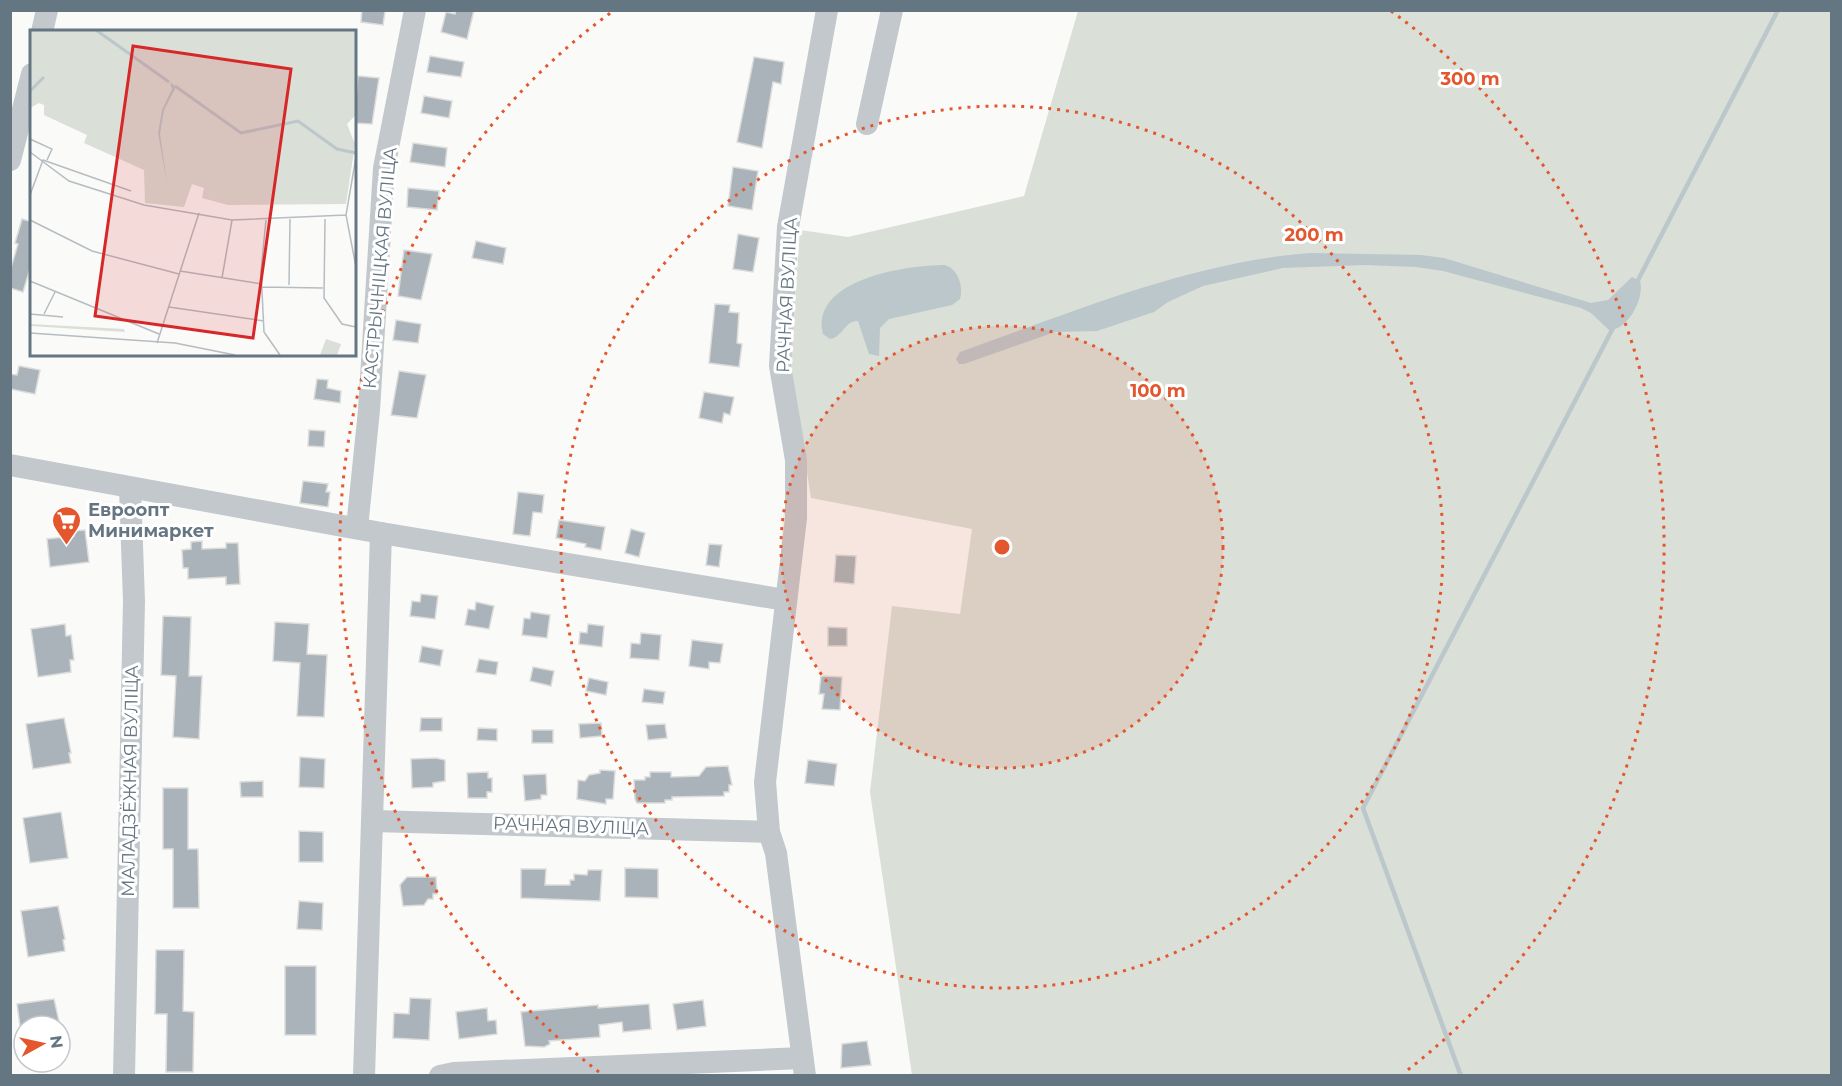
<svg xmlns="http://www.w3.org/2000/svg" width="1842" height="1086" font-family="Montserrat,sans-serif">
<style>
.green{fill:#dadfd7}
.water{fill:#bbc7cb}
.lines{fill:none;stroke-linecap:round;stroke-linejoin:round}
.stream{stroke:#bbc7cb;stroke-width:4.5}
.building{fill:#aab3b9;stroke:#dcdcda;stroke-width:1.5}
.minor{stroke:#c3c8cc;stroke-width:22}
.ring{fill:none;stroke:#e4572e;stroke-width:3;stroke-dasharray:3 6}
.labels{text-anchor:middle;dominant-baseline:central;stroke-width:6;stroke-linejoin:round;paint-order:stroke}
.street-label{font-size:18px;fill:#657683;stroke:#fff}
.poi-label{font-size:18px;font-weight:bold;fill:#657683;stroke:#fff;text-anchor:start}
.inset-river{fill:none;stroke:#bbc7cb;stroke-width:3}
.inset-road{fill:none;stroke:#b5bdc2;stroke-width:1.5}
.view{fill:#d62828;fill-opacity:0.15;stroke:#d62828;stroke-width:3}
.inset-edge{fill:none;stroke:#657683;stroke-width:3}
.centre{fill:#e4572e;stroke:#fff;stroke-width:3}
.ring-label{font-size:18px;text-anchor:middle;font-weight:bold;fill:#e4572e;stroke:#fff;stroke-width:6;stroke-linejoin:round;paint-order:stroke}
</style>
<rect width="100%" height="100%" fill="#fafaf8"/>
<!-- green -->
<path class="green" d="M1078 11H1831V1075H912L870 792 892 606 960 614 972 529 811 498 790 365 800 230 848 237 1024 196Z"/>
<!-- water -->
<g class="water">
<path d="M1311 253 1421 255 1444 258 1591 303 1608 300 1632 277 1640 281C1645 298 1628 330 1609 330L1591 313 1581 308 1443 271 1416 267 1365 265 1283 268 1203 286 1168 302 1154 312 1097 331 1055 332 964 364H959L956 359 960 352C1074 312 1190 262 1311 253Z"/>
<path d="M945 265C958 269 964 287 960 299L952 305 889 319 880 328 879 356 869 354 858 321C845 320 843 337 830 339L823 334C810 279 907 265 945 265Z"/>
</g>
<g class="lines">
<!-- stream -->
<g class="stream">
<path d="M1636 284 1778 10"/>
<path d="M1461 1076 1363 808 1614 326"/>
</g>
</g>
<!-- building -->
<g class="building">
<path d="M362 10 385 11 383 25 361 22Z"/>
<path d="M456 10H474L467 39 441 32 446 12 455 14Z"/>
<path d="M430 56 464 62 461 77 427 72Z"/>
<path d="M754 57 784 62 781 84 773 82 762 148 737 142Z"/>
<path d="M358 76 379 78 372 124 354 123Z"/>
<path d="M424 96 452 101 449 118 421 113Z"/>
<path d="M413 143 447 148 445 167 410 162Z"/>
<path d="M733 167 758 171 752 210 728 206Z"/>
<path d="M408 188 439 191 437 210 407 207Z"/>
<path d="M22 219 32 222V262L23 292 10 288V271L18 244 15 243Z"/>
<path d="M738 234 759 238 753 272 733 269Z"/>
<path d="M476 241 506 248 503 264 472 258Z"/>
<path d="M404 250 432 254 421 300 398 296Z"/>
<path d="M715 304 730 305 729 312 739 313 737 343 742 344 739 367 709 363Z"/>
<path d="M396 320 421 324 418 343 393 340Z"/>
<path d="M19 366 40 370 35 394 10 389V374L17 375Z"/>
<path d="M399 371 426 375 417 418 391 415Z"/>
<path d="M317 379 328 380 327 388 341 391 340 403 314 399Z"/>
<path d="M704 392 734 397 730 415 724 413 722 423 699 418Z"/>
<path d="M309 430 325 431 324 447 308 446Z"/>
<path d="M303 481 328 484 326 492H330L328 507 300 503Z"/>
<path d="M518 492 544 495 542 513 533 512 530 536 513 534Z"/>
<path d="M559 520 605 527 601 550 585 547 586 544 556 538Z"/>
<path d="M631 529 645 533 639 557 625 553Z"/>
<path d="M85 530 89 562 50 567 47 539 74 536 73 531Z"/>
<path d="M202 541V549L226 548V543H238L240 584 226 585V577L188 579V568H183L182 550 191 549V542Z"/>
<path d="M709 544 722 545 719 567 706 565Z"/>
<path d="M836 555 856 556 854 584 834 582Z"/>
<path d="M421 594 438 596 435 619 410 616 412 601 420 602Z"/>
<path d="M476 602 494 606 489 629 465 625 468 609 475 610Z"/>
<path d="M531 612 550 615 547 638 522 635 524 618 530 619Z"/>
<path d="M163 616 191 617 189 676H202L199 739 173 737 176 676 161 675Z"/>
<path d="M275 622 309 624 307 654 327 655 324 717 297 716 300 663 273 661Z"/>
<path d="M65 624 66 636 71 635 74 660H70L71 672 38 677 31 629Z"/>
<path d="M588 624 604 626 602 647 579 644 580 632 587 633Z"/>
<path d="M828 627 847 628V646H828Z"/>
<path d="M641 633 661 635 659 660 630 658 631 643 640 644Z"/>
<path d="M692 640 723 644 720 663 709 662V669L689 666Z"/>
<path d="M422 646 443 650 440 666 419 662Z"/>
<path d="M479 659 498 662 496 675 476 672Z"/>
<path d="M533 667 554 671 551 686 530 681Z"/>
<path d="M821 676 842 677 840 710 822 709 824 694H819Z"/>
<path d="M589 678 608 682 606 695 586 691Z"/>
<path d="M644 689 665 692 663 704 642 702Z"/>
<path d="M64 718 71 753H69L71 763 33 769 26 724Z"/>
<path d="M421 718H442V731H420Z"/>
<path d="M601 723 602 736 580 738 579 724Z"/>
<path d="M665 724 667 738 648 740 646 725Z"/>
<path d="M478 728 497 729V741L477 740Z"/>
<rect x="532" y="730" width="21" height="13"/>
<path d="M300 757 325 759 324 788 299 787Z"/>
<path d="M436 758 445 760V781L433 783V787L412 788 411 759Z"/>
<path d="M808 760 837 764 834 786 805 783Z"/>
<path d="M728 766 732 785H729V792H724V796L672 797V800H665V803H637L635 799 634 780H645V777H650V772H671V777L699 776 706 767Z"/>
<path d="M600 770 615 771 613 799H606V804L577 799 578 780 585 781 589 775 600 773Z"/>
<path d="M488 772V778H492V792H487V798H468L467 773Z"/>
<path d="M546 774 547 795H541V799L525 801 523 775Z"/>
<path d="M263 781V797H241L240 782Z"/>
<path d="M163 788H188V849H198L199 908H173V849H163Z"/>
<path d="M61 812 68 858 30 863 23 818Z"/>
<path d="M299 831 323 832V862H299Z"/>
<path d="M625 868 658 869V898L625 897Z"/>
<path d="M521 869H546L545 885H570V880H574V874L587 875 588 870H602L600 901 521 898Z"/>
<path d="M407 877H436L437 894H433V899H428L424 905 403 906 400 885Z"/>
<path d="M299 901 323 903 322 930 297 929Z"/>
<path d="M58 906 65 939 63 940 65 951 28 957 21 911Z"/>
<path d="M156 950H184L183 1011 194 1012 193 1072H166L167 1014H155Z"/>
<rect x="285" y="966" width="31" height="69"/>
<path d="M410 998 431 999 429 1040 393 1038 394 1013 409 1014Z"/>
<path d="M54 999 60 1026H20L17 1004Z"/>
<path d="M703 1000 706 1026 677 1030 673 1004Z"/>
<path d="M649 1004 651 1029 623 1032 622 1022 599 1025 600 1037 549 1041 550 1044 544 1047 525 1046 521 1012 598 1005V1008Z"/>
<path d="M487 1008 488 1021 496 1020 497 1034 459 1039 456 1012Z"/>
<path d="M867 1041 871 1065 841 1068 842 1044Z"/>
</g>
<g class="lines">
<!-- minor -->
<g class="minor">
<path d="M42 32 47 10"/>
<path d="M867 124 892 10"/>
<path d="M10 160 32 74"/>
<path d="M10 465 381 533 785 600"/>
<path d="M357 528 369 410 384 168 415 10"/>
<path d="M373 821 769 832"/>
<path d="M124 1076 134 601 130 488"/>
<path d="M364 1076 381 533"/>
<path d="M440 1076 454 1073 802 1058"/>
<path d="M805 1076 776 853 769 832 765 782 796 518V460L780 366 788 227 827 10"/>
</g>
</g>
<!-- distance rings -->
<circle cx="1002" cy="547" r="221" fill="#e4572e" fill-opacity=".12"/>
<g class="ring">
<circle cx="1002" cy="547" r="221"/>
<circle cx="1002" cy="547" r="441"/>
<path d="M599 1072A662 662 0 0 1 613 11M1391 11A662 662 0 0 1 1405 1072"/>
</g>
<!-- icons -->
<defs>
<symbol id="supermarket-pin" viewBox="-11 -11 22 30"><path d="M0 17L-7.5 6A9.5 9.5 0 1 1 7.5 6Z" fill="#e4572e" stroke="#fff"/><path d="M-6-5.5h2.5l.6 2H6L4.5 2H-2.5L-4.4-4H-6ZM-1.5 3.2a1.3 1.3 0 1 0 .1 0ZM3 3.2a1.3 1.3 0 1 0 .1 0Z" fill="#fff"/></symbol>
</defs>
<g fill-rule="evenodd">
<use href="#supermarket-pin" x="50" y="504" width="33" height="45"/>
</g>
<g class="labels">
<!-- street labels -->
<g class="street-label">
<text transform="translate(380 268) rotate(-85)">КАСТРЫЧНІЦКАЯ ВУЛІЦА</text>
<text transform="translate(787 295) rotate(-87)">РАЧНАЯ ВУЛІЦА</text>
<text transform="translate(130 781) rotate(-89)">МАЛАДЗЁЖНАЯ ВУЛІЦА</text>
<text transform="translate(571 826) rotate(2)">РАЧНАЯ ВУЛІЦА</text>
</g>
<!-- poi labels -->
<g class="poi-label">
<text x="88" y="510">Евроопт<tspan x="88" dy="21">Минимаркет</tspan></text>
</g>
</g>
<!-- overview -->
<g transform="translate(30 30)">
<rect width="326" height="326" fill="#fafaf8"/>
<path d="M0 0H325V86L317 94 325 114 316 174 198 175 172 168 174 158 162 154 154 177 115 173 114 140 54 113 57 105 14 85V75L9 73 0 78ZM0 294 94 299 95 302 0 296ZM296 309 311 314 307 325H290Z" fill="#dadfd7"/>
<path d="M140 52 146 57 134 80 130 104 137 153 128 103 132 80 142 59Z" fill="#bbc7cb"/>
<path class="inset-river" d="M66 0 139 52M145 56 211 103 268 91 307 119 326 123M0 61 14 47"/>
<path class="inset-road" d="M0 109 22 119 17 130M0 122 39 151 114 175 202 190 316 185M326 127 316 185 326 237M0 165 13 130 101 161M295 189 294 268 312 294 326 297M0 190 62 221 149 244M236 190 231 241 234 302 250 325M150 241 232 254M192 248 202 190M0 251 129 304M259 255 260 189M232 257 293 258M139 277 234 291M0 284 33 287M14 284 25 262M0 303 145 313 205 325M127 313 169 183"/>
<path class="view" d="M103 16 261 39 223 308 65 286Z"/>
<rect width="326" height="326" class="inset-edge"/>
</g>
<circle cx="1002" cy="547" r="9" class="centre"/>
<g class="ring-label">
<text x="1470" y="85">300 m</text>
<text x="1314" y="241">200 m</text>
<text x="1158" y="397">100 m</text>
</g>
<!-- border -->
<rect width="1842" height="1086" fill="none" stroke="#657683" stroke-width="24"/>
<!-- north arrow -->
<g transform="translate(42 1044) rotate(82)"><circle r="28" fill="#ffffff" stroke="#c1c8cd" stroke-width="1.5"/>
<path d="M0-4.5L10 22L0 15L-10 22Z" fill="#e4572e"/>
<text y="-9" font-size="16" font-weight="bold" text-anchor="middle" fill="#657683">N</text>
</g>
</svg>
